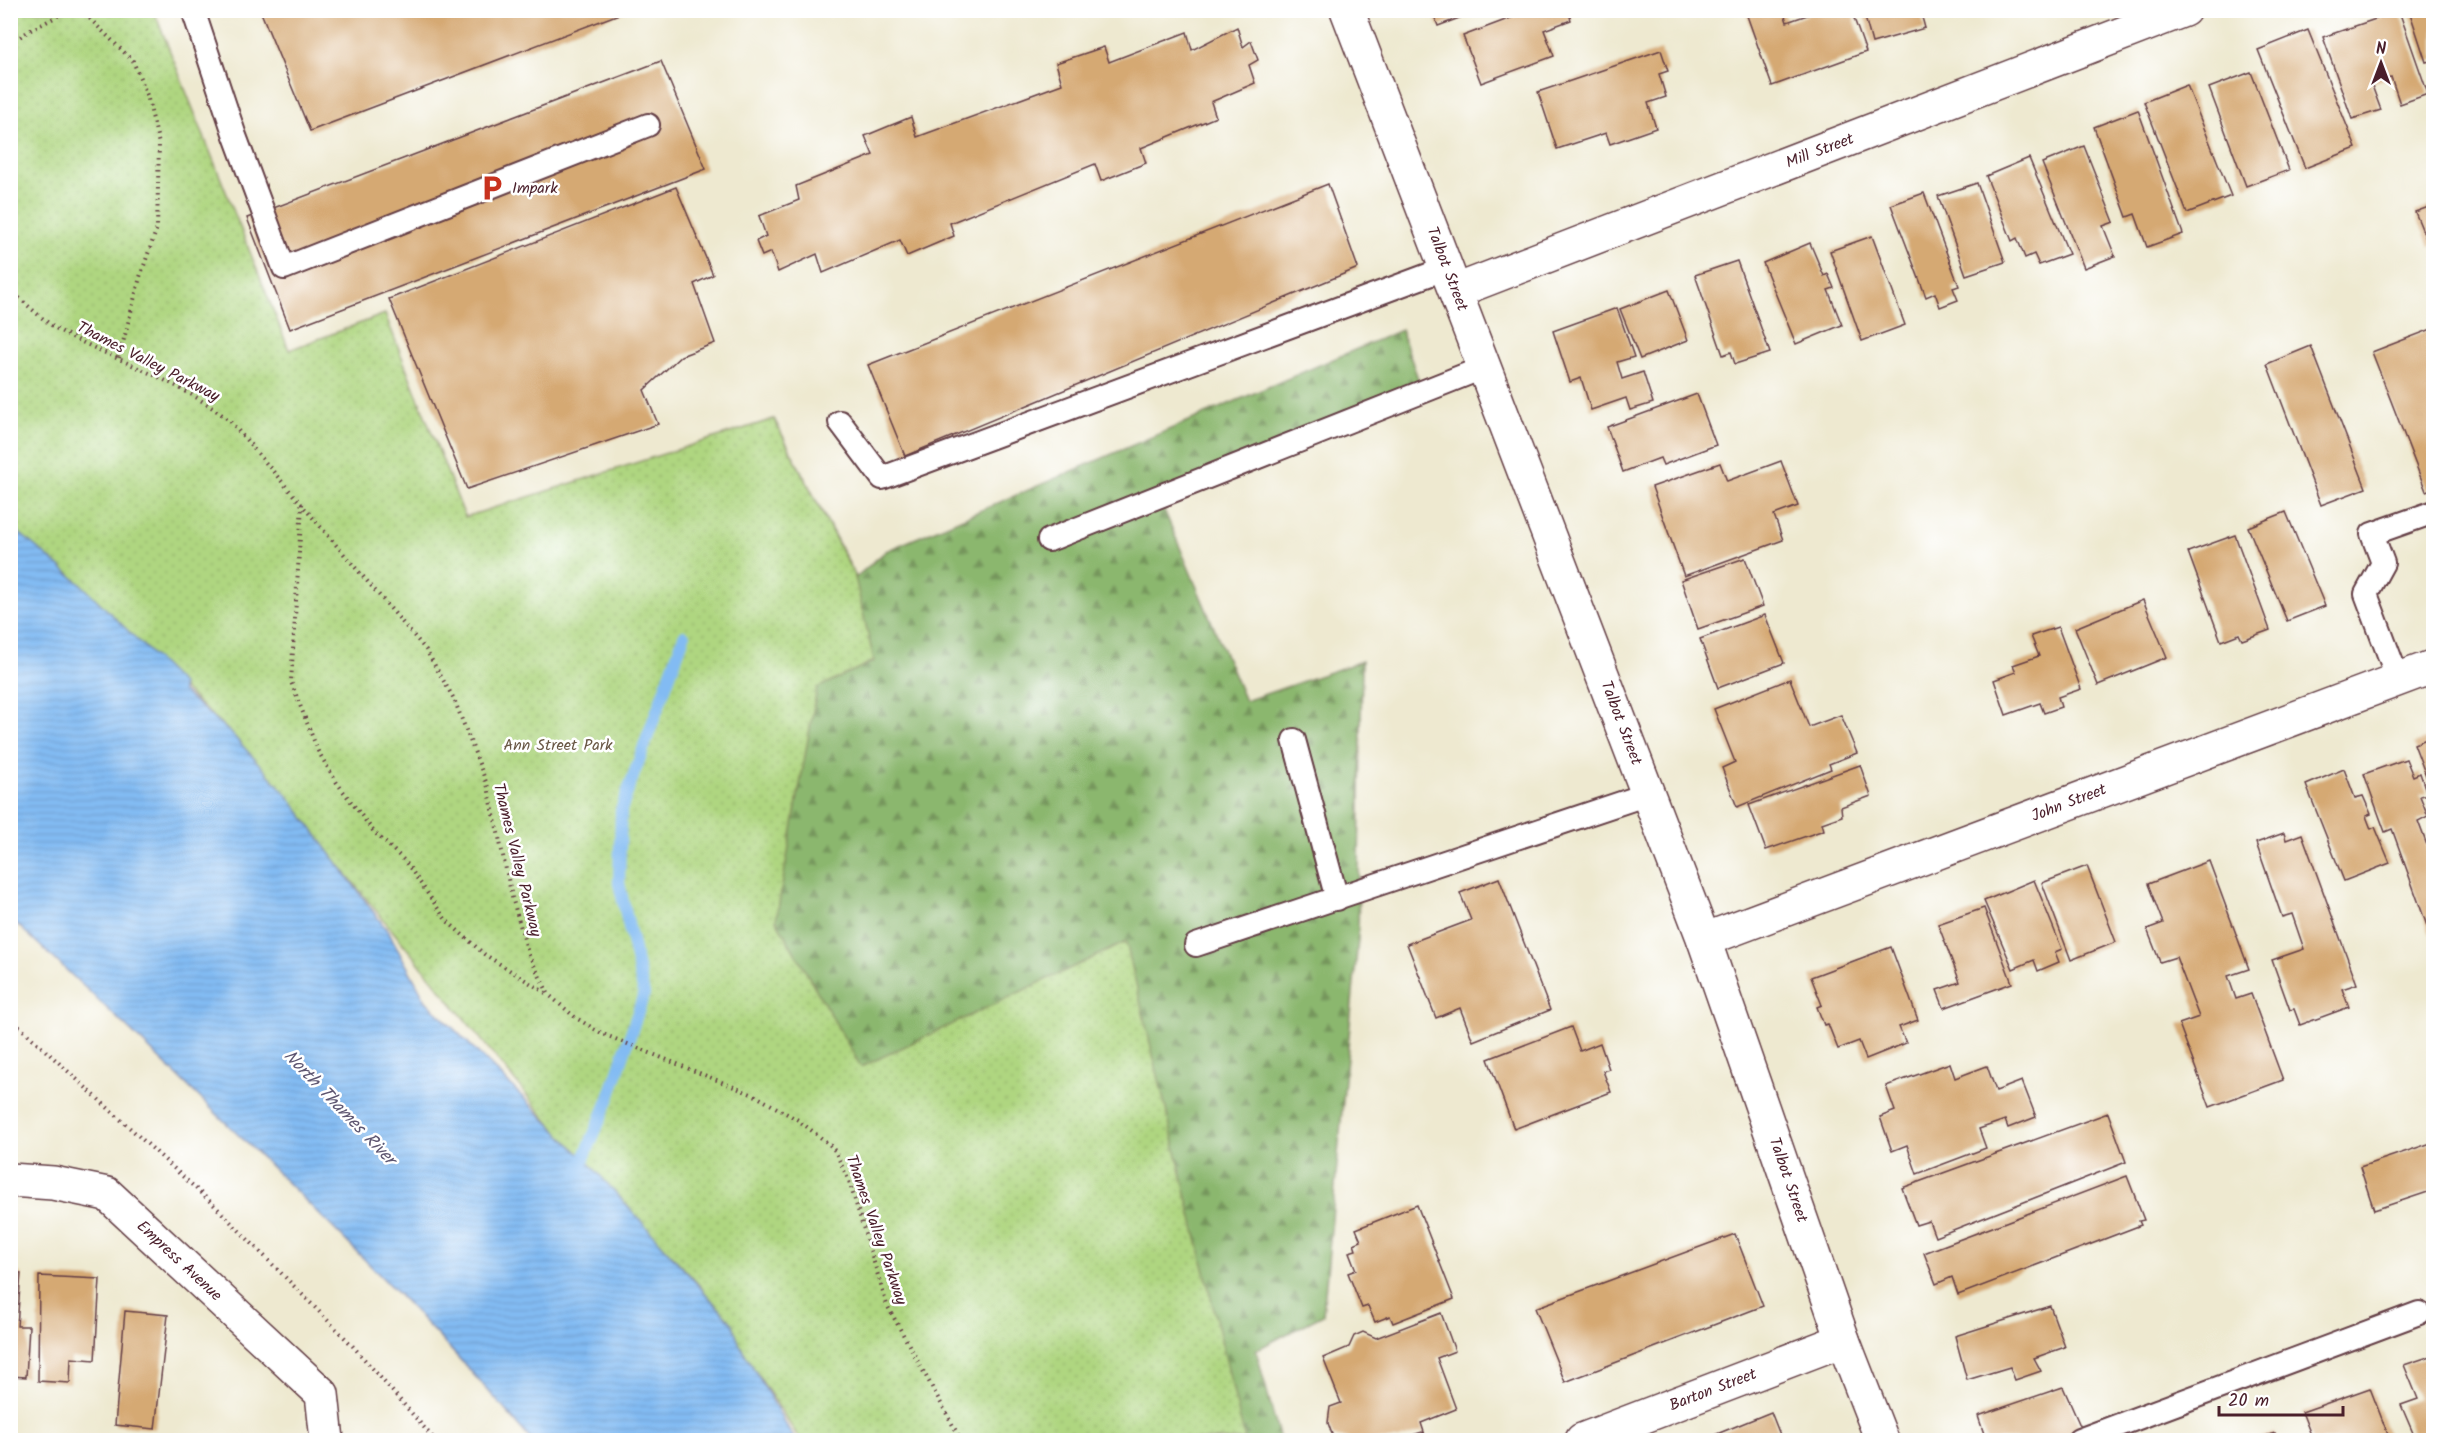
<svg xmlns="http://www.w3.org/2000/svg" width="2444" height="1451" font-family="Kalam,sans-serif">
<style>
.forest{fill:url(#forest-firs);stroke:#6a6b4c;stroke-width:1.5}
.park{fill:url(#park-dots);stroke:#7c7a56;stroke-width:1.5}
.water{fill:url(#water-rules);stroke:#666d8f;stroke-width:1.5}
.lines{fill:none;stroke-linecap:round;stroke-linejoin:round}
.stream{stroke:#82bbf3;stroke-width:12}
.building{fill:#d5a973}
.service-casing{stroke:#633d44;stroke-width:26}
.minor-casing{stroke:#633d44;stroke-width:36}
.tertiary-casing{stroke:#633d44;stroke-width:36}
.path{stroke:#633d44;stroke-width:4;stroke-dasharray:1.5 4.5;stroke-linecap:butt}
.service{stroke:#fff;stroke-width:22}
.minor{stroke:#fff;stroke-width:33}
.tertiary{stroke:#fff;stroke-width:33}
.labels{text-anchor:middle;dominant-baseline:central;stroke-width:5;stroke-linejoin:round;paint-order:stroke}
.street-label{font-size:16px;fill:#4a1f2b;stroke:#fff}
.poi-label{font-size:16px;fill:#4a1f2b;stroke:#fff;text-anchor:start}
.park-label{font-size:16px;fill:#685644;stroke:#fff}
.water-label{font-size:18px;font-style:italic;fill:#5e5671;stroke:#fff}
</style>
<defs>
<pattern id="forest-firs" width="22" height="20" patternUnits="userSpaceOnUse" patternTransform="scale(1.5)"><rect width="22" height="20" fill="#8bb76e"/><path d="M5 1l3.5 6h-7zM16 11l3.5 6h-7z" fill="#74945b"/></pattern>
<pattern id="park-dots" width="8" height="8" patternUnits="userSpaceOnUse" patternTransform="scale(1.5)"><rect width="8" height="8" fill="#afd680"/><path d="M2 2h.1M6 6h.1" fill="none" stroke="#98b76f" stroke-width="1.8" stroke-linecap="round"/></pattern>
<pattern id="water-rules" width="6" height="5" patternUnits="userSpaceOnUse" patternTransform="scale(1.5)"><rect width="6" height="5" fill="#82bbf3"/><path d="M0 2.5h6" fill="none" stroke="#72a0d0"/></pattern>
</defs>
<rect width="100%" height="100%" fill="#fff"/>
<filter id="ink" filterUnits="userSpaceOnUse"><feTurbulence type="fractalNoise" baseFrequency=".0167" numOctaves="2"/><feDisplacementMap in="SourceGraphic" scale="12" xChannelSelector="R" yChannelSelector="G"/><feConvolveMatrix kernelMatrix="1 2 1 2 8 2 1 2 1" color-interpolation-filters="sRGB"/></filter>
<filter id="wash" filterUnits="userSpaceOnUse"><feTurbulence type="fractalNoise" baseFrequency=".008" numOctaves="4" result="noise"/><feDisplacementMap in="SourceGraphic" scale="24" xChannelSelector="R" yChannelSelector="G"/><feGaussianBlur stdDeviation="1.35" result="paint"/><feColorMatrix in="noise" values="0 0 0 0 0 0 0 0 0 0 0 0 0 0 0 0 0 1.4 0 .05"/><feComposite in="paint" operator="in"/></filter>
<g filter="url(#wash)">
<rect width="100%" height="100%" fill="#eee9d0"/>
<!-- forest -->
<path class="forest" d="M10 312 295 625 774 419 856 577 886 551 1401 330 1422 390 1162 505 1245 701 1362 661 1358 940 1323 1315 1256 1350 1280 1440H811L405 926 11 502Z"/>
<!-- park -->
<path class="park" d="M10 11H154L289 350 385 314 465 517 774 419 855 577 874 661 817 688 776 920 861 1067 1126 942 1245 1440H800L701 1287 551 1125 232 734 11 529Z"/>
<!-- water -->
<path class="water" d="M11 526 82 585 182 684V691L232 734 288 796 389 933 426 1001 589 1163 733 1324 739 1343 795 1440H531C444 1337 348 1242 252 1148 172 1071 93 993 11 919Z"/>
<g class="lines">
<!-- stream -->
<path class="stream" d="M578 1173 609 1098 644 994 619 883 621 810 684 636"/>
</g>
<g id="blocks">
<!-- building -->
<g class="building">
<path d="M260 10H627V11L310 131Z"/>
<path d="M1432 10H1478V11L1438 26Z"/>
<path d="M1532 10H1568L1571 20 1544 30 1554 56 1481 83 1463 36Z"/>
<path d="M1745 10H1783L1787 22 1813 13 1812 10H1851L1866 52 1772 86Z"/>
<path d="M1863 10H1920L1925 28 1872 43Z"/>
<path d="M1935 10H1958V11L1938 18Z"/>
<path d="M2409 10H2434V60L2426 62Z"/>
<path d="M2399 11 2428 94 2400 104 2391 77 2371 83 2381 110 2352 119 2323 37Z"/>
<path d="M1237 27 1243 47 1251 41 1258 60 1249 65 1255 83 1211 102 1216 117 1141 148 1146 163 1101 181 1095 164 950 223 954 236 907 256 900 240 823 273 817 254 778 272 771 252 762 256 756 241 766 236 759 216 799 200 796 186 873 155 865 136 911 117 917 137 1062 84 1056 63 1104 47 1109 62 1187 32 1192 50Z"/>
<path d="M2308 30 2356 148 2305 168 2258 50Z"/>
<path d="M1661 50 1668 71 1659 74 1666 97 1648 103 1656 128 1610 144 1606 133 1557 149 1538 92Z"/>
<path d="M661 61 706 169 290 329 247 218Z"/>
<path d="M2251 72 2289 170 2246 186 2209 88Z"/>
<path d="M2187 85 2231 196 2187 213 2144 102Z"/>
<path d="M2138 110 2183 234 2147 247 2135 214 2127 217 2094 127Z"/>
<path d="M2084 146 2114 222 2103 226 2115 256 2084 268 2042 163Z"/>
<path d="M2029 158 2069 254 2039 265 2034 254 2025 258 2017 238 2012 241 1986 176Z"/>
<path d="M1977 183 2005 262 1966 275 1938 196Z"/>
<path d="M1328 184 1358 268 905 456 868 365Z"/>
<path d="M676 187 713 275 694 284 715 343 681 356 644 390 658 424 467 489 389 299Z"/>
<path d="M1924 193 1959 286 1953 288 1958 300 1940 307 1935 293 1926 297 1891 205Z"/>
<path d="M2434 205V244L2429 246 2415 212Z"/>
<path d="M1872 236 1905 325 1862 341 1830 251Z"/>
<path d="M1810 243 1824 276 1828 274 1834 288 1828 290 1842 325 1796 344 1763 263Z"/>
<path d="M1737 261 1770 353 1735 364 1731 352 1723 355 1695 275Z"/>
<path d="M1669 290 1688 340 1640 359 1620 309Z"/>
<path d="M1617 308 1634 357 1617 362 1622 379 1643 372 1653 403 1630 410 1626 398 1591 410 1581 378 1570 382 1553 331Z"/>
<path d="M2434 328V488L2426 491 2372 352Z"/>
<path d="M2311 346 2366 488 2321 505 2267 364Z"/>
<path d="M1697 394 1716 445 1663 465 1660 458 1623 472 1607 427Z"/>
<path d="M1781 461 1798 506 1774 515 1783 540 1684 576 1652 487 1720 463 1727 481Z"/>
<path d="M2286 512 2325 606 2287 621 2248 527Z"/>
<path d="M2235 535 2270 630 2242 640 2239 634 2221 641 2188 552Z"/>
<path d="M1745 558 1763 606 1698 629 1681 580Z"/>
<path d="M2143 600 2167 657 2098 685 2075 628Z"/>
<path d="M1765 615 1784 663 1718 688 1700 639Z"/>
<path d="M2058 627 2081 689 2058 697 2061 707 2044 713 2040 703 2006 715 1994 680 2016 672 2013 665 2039 656 2031 636Z"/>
<path d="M1790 679 1809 727 1841 715 1857 753 1829 764 1831 769 1737 807 1722 768 1735 762 1714 709Z"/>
<path d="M2434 736V794H2433L2414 744Z"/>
<path d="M2406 759 2413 776 2420 773 2427 794 2420 796 2428 816 2418 821 2434 864V933L2430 934 2392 829 2385 832 2364 774Z"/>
<path d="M1860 765 1871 796 1841 807 1842 816 1822 823 1824 830 1766 850 1749 805Z"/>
<path d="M2344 769 2355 798 2363 796 2371 814 2366 816 2371 829 2375 827 2390 863 2344 881 2306 785Z"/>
<path d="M2284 833 2286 840 2302 834 2357 984 2342 989 2349 1007 2300 1025 2294 1009 2290 1010 2272 960 2304 949 2292 914 2282 917 2256 843Z"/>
<path d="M2209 861 2249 969 2228 976 2236 999 2251 994 2283 1080 2210 1107 2179 1024 2199 1017 2176 957 2160 962 2147 929 2163 923 2148 884Z"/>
<path d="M2087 866 2116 942 2071 960 2042 883Z"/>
<path d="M1499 878 1550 1010 1473 1041 1460 1008 1436 1018 1407 944 1471 920 1460 893Z"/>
<path d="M2034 880 2062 949 2055 952 2059 962 2038 971 2034 960 2013 969 1984 901Z"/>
<path d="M1984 908 2012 983 1944 1008 1937 990 1960 982 1938 924Z"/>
<path d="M1891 947 1918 1020 1899 1027 1906 1043 1866 1059 1859 1041 1838 1049 1828 1024 1824 1025 1817 1007 1822 1005 1811 977Z"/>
<path d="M1571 1027 1580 1051 1600 1043 1609 1069 1603 1071 1611 1092 1514 1129 1488 1059Z"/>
<path d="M1950 1063 1955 1078 1987 1066 1996 1091 2022 1081 2036 1117 2008 1128 2005 1120 1979 1129 1986 1148 1917 1174 1907 1145 1892 1151 1880 1117 1895 1111 1886 1086Z"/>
<path d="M2108 1113 2126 1162 1935 1237 1929 1221 1916 1225 1902 1188Z"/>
<path d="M2434 1142V1190L2374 1210 2360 1167Z"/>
<path d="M2127 1176 2144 1220 2139 1221 2141 1225 1958 1295 1952 1277 1936 1284 1924 1253Z"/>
<path d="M1417 1205 1454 1299 1393 1323 1390 1316 1375 1322 1368 1306 1362 1308 1348 1273 1356 1270 1349 1252 1356 1250 1354 1244 1361 1241 1356 1229Z"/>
<path d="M1735 1234 1763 1306 1565 1382 1535 1308Z"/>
<path d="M10 1272 21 1273 17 1326H29L26 1377 10 1376Z"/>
<path d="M39 1276 100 1279 95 1360 71 1358 70 1383 38 1381Z"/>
<path d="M2050 1306 2065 1347 2034 1358 2041 1371 2015 1380 2010 1367 1967 1380 1955 1336Z"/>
<path d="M125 1311 168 1315 155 1429 115 1425Z"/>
<path d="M1441 1313 1455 1351 1437 1358 1456 1409 1421 1423 1425 1435 1422 1432 1396 1440H1348L1347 1438 1333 1437 1328 1423 1330 1407 1341 1403 1323 1358 1349 1347 1354 1336 1363 1332 1376 1338Z"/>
<path d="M2434 1355V1440H2416L2401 1405 2418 1399 2404 1365Z"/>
<path d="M2063 1387 2085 1437 2075 1440H1986L1978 1416Z"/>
<path d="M2370 1388 2390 1440H2313L2302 1412Z"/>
<path d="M1771 1412 1782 1440H1714L1712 1436Z"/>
<path d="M2275 1433 2278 1440H2253Z"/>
</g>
</g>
</g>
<g filter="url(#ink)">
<use href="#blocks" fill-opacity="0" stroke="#633d44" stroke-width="1.5"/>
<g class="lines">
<defs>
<g id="service">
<path d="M193 10 235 136 284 268 648 125"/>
<path d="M840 422 882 478 1447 268"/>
<path d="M1049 540 1485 367"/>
<path d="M2398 679 2366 594 2383 563 2372 534 2434 512"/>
<path d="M1294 740 1337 899"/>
<path d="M1196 945 1648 794"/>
<path d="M2079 1440 2419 1313"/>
</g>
<g id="minor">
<path d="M1456 291 2184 10"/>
<path d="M1704 940 2434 666"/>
<path d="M10 1180 53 1183 107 1194 322 1394 327 1440"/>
<path d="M1582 1440 1843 1340"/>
</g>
<path id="tertiary" d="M1347 10 1704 940 1843 1340 1882 1440"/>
</defs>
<!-- service casing -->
<use href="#service" class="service-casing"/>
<!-- minor casing -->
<use href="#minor" class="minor-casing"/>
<!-- tertiary casing -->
<use href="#tertiary" class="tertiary-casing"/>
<!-- path -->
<g class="path">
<path d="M81 10 133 61 147 95 159 144 157 228 140 277 119 358"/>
<path d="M10 43 29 31 69 10"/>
<path d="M10 290C27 304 45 323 64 333 119 362 181 381 230 421L426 650 454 699 488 787 512 897 528 953 549 995 576 1018 603 1034 756 1096 798 1120 829 1144 835 1151 849 1181 887 1305 961 1440"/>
<path d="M302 504 291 682 318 751 337 783 374 832 405 861 446 920 484 954 549 995"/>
<path d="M10 1018 216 1207 351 1344 435 1440"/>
</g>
<!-- service -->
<use href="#service" class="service"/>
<!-- minor -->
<use href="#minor" class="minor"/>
<!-- tertiary -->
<use href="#tertiary" class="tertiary"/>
</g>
</g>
<!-- icons -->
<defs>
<symbol id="parking-bare" viewBox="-9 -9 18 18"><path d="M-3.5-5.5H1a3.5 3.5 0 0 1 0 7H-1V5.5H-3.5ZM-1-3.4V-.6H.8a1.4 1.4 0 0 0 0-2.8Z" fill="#c8321e" stroke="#fff" stroke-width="2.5" paint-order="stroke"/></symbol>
</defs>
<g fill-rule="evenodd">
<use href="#parking-bare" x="473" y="169" width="38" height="38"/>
</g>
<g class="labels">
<!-- street labels -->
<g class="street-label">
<text transform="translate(1820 151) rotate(-21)">Mill Street</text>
<text transform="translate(1447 269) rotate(69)">Talbot Street</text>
<text transform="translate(148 362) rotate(27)">Thames Valley Parkway</text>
<text transform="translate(1621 723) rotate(69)">Talbot Street</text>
<text transform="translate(2069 803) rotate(-21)">John Street</text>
<text transform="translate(517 860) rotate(76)">Thames Valley Parkway</text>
<text transform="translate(1788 1180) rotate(71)">Talbot Street</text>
<text transform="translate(876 1230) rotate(71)">Thames Valley Parkway</text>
<text transform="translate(179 1261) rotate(43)">Empress Avenue</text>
<text transform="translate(1713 1390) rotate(-21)">Barton Street</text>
</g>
<!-- poi labels -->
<g class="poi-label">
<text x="512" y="188">Impark</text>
</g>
<!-- park labels -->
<g class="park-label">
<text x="558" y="745">Ann Street Park</text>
</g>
<!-- water labels -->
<g class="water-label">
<text transform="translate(339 1108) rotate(46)">North Thames River</text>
</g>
</g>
<!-- margin -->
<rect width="2444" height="1451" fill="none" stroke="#fff" stroke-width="36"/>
<!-- north arrow -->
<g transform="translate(2381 63)" stroke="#ffffff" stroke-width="4.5" paint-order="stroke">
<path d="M0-4.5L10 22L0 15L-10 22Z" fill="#4a1f2b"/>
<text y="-9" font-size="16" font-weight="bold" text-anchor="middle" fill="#4a1f2b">N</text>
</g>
<!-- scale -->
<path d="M2219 1406v9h124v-9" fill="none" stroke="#4a1f2b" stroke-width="3"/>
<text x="2228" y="1406" font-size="18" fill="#4a1f2b" stroke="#ffffff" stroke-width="4.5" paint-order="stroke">20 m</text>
</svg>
